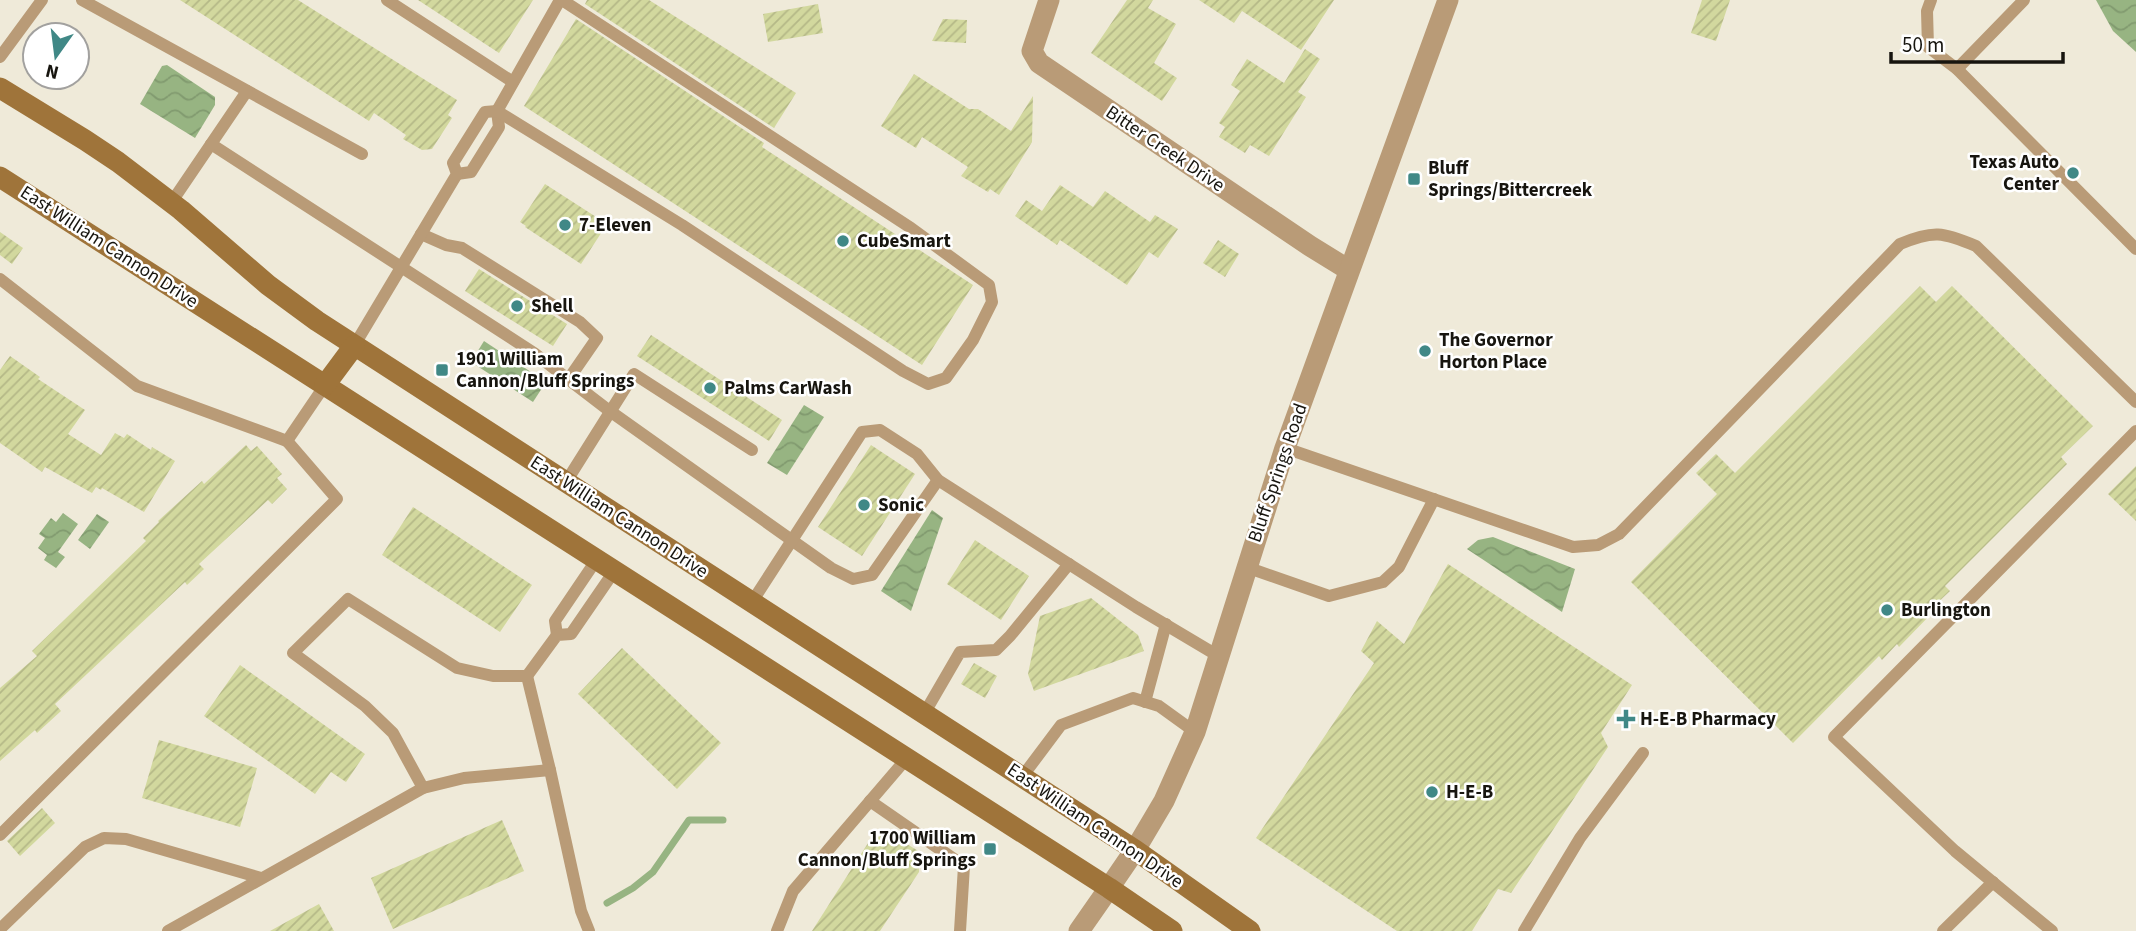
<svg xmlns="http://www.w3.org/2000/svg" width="2136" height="931" font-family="'Source Sans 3',sans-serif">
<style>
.water{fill:url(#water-waves)}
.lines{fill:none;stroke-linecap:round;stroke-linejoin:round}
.stream{stroke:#97b482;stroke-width:7}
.building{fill:url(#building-hatch)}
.service{stroke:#b99b77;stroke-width:12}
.minor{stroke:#b99b77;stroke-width:21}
.tertiary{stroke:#b99b77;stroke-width:21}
.secondary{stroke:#9f743a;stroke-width:21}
.poi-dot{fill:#408886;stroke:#fff;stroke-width:2.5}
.labels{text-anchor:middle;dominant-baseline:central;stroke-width:5;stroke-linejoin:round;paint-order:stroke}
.street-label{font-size:19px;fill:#17150f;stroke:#fff}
.poi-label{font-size:19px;font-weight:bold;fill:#17150f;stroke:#fff;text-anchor:start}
</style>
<defs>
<pattern id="water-waves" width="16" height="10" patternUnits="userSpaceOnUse" patternTransform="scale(1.75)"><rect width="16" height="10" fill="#97b482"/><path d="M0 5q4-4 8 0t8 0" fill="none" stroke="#819a6f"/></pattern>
<pattern id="building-hatch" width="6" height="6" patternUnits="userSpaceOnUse" patternTransform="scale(1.75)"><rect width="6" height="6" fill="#d2d89e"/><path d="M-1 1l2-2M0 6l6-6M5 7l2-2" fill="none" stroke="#b4b887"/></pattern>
</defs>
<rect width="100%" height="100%" fill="#efead9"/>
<!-- water -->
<g class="water">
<path d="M2096 0H2136V52L2113 31Z"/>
<path d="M167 65 215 97V105L195 138 140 104 162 66Z"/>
<path d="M484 341 546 382 533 402 471 362Z"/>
<path d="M804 405 824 417 787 475 767 463Z"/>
<path d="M932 510 943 518 911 611 881 591Z"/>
<path d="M63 513 78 524 58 552 65 557 56 568 44 560 47 555 38 548 45 538 39 534 51 518 56 522Z"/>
<path d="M97 514 109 522 90 549 78 540Z"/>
<path d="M1493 537 1575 569 1562 612 1467 549 1478 540Z"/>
</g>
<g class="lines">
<!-- stream -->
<path class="stream" d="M607 903 633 888 653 872 689 820H723"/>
</g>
<!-- building -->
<g class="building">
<path d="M180 0H298L457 100 448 115 452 118 432 149 422 150 403 139 406 135 374 113 369 121Z"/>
<path d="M418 0H533L499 53Z"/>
<path d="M587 0H649L796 93 774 128 585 4Z"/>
<path d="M1127 0H1153L1148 8 1176 24 1154 63 1177 78 1162 101 1091 53Z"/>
<path d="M1199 0H1334L1301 50 1242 11 1234 23Z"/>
<path d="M1702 0H1730L1716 41 1691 33Z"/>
<path d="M818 4 823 33 768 42 763 14Z"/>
<path d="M576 19 764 143 762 147 973 285 922 365 524 106Z"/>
<path d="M943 19 967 20 966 43 932 41Z"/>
<path d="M1305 49 1320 59 1298 92 1306 97 1269 156 1250 145 1245 153 1219 137 1225 127 1219 123 1240 91 1231 85 1247 59 1284 83Z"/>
<path d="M914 74 969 109H978L1011 131 1033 96 1032 142 999 195 990 189 988 192 961 176 968 167 922 137 916 148 881 126Z"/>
<path d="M545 184 607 224 581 264 525 227 526 226 520 222Z"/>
<path d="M1060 185 1093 207 1105 191 1150 222 1155 215 1178 229 1158 258 1149 252 1127 285 1060 240 1057 245 1015 216 1026 200 1042 211Z"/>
<path d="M0 232 23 248 12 264 0 255Z"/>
<path d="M1218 240 1239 254 1225 277 1203 263Z"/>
<path d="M479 269 567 324 553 346 465 291Z"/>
<path d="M1920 286 1936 302 1952 286 2093 426 2061 457 2067 464 1945 586 1950 591 1931 609 1934 611 1899 647 1897 644 1882 660 1879 656 1793 743 1631 582 1717 494 1696 473 1716 454 1735 473Z"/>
<path d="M651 335 782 420 769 441 637 356Z"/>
<path d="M10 356 40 377 38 379 85 410 68 434 101 455 115 433 124 438 127 434 151 450 152 447 175 461 144 512 102 488 101 490 96 487 92 493 45 467 42 472 0 443V370Z"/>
<path d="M246 445 251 451 257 446 282 474 277 478 287 489 272 504 268 500 199 564 204 569 187 585 185 582 55 704 61 711 37 733 35 730 0 761V688L37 656 32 651 146 541 143 538 159 522 158 521 202 481 204 484Z"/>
<path d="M871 445 915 474 862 556 818 527Z"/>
<path d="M2136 466V521L2108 494Z"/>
<path d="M413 507 532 585 500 632 382 555Z"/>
<path d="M975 540 1029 576 1001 620 947 584Z"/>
<path d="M1448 564 1632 685 1601 733 1608 747 1511 893 1498 889 1472 931H1397L1256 838 1374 663 1361 651 1377 621 1404 644Z"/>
<path d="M1091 598 1138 635 1144 651 1034 691 1028 674 1040 616Z"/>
<path d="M622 648 721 743 677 789 578 694Z"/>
<path d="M974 663 997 676 985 698 961 684Z"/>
<path d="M240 665 365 754 346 782 331 772 315 794 204 716Z"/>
<path d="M159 740 257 768 240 827 142 798Z"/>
<path d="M42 808 55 823 20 856 7 841Z"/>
<path d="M502 820 524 871 393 929 371 878Z"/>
<path d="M889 833 920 852 919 872 880 931H812L870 840Z"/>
<path d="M319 904 334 931H270Z"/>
</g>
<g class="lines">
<!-- service -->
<g class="service">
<path d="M82 0 362 154"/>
<path d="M387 0 513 82"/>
<path d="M1931 0 1927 11 1928 47 1957 69 2136 249"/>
<path d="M0 57 42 0"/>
<path d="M1957 69 2024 0"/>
<path d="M211 144 534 353 607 409 831 568 853 579 872 575 938 480"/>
<path d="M457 174 471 172 499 127 497 111 560 0"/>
<path d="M171 203 247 91"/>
<path d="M421 234 446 245 462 248 580 322 597 338 568 380"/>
<path d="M0 279 137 386 287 441 325 385"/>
<path d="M354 346 457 174 453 163 485 112 497 111 682 225 903 371 928 384 946 378 973 340 992 302 989 285 911 228 562 0"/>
<path d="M1285 448 1573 547 1598 545 1619 534 1900 244C1933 230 1943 232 1976 246L2136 402"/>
<path d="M566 482 634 374 752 450"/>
<path d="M1246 567 1329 596 1383 582 1399 567 1434 499"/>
<path d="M752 602 862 432 880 430 917 454 938 480 1136 607 1220 657"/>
<path d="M557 635 555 621 597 559"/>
<path d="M527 676 550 770 581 911 589 931"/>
<path d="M1145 702 1166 624"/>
<path d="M924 714 960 652 996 650 1010 636 1069 564"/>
<path d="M1022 777 1061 725 1133 698 1159 706 1195 732"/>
<path d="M423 788 393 733 365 706 293 653 348 599 457 668 493 676H527L557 635 571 634 615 570"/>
<path d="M870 801 964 866 960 931"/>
<path d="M0 835 337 499 287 441"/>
<path d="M0 929 85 847 104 838 126 839 261 878"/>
<path d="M168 931 423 788 464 778 550 770"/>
<path d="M777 931 793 891 907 758"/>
<path d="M1524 931 1580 838 1643 753"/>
<path d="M1943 931 1993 882"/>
<path d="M2052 931 1955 851 1834 737 2136 431"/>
</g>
<!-- minor -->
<g class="minor">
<path d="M1049 0 1032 51 1039 63 1310 246 1349 270"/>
<path d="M1079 931 1109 888"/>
</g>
<!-- tertiary -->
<path class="tertiary" d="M1109 888 1135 850 1164 801 1195 732 1285 448 1448 0"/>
<!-- secondary -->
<g class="secondary">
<path d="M0 88 85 140 118 162 181 210 268 285 317 321 1135 850 1250 931"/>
<path d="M0 177 1109 888 1172 931"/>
<path d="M325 385 354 346"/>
</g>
</g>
<!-- markers -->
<g class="poi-dot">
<circle cx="2073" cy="173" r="7"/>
<rect x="1407" y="172" width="14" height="14" rx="3.5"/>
<circle cx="565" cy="225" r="7"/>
<circle cx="843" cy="241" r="7"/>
<circle cx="517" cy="306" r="7"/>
<circle cx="1425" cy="351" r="7"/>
<rect x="435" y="363" width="14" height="14" rx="3.5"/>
<circle cx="710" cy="388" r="7"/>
<circle cx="864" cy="505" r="7"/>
<circle cx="1887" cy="610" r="7"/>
<path d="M1622.5 708.5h7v7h7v7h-7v7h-7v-7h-7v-7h7z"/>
<circle cx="1432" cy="792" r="7"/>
<rect x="983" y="842" width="14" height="14" rx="3.5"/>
</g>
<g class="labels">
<!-- street labels -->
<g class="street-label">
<text transform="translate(1165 149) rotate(34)">Bitter Creek Drive</text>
<text transform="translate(109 247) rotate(33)">East William Cannon Drive</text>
<text transform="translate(1278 473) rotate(-71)">Bluff Springs Road</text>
<text transform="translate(619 517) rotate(33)">East William Cannon Drive</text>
<text transform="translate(1095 826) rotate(34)">East William Cannon Drive</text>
</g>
<!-- poi labels -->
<g class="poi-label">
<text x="2059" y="162" text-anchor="end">Texas Auto<tspan x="2059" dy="22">Center</tspan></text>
<text x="1428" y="168">Bluff<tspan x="1428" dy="22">Springs/Bittercreek</tspan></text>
<text x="579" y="225">7-Eleven</text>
<text x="857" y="241">CubeSmart</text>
<text x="531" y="306">Shell</text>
<text x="1439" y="340">The Governor<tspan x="1439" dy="22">Horton Place</tspan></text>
<text x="456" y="359">1901 William<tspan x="456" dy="22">Cannon/Bluff Springs</tspan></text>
<text x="724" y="388">Palms CarWash</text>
<text x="878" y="505">Sonic</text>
<text x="1901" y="610">Burlington</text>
<text x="1640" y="719">H-E-B Pharmacy</text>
<text x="1446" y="792">H-E-B</text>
<text x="976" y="838" text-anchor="end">1700 William<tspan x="976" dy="22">Cannon/Bluff Springs</tspan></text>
</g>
</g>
<!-- north arrow -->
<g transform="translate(56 56) rotate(194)"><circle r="33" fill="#ffffff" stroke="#a2a19f" stroke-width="2"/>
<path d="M0-5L12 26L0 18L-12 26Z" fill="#408886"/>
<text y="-10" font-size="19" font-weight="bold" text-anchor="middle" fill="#17150f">N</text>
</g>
<!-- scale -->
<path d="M1891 52v10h172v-10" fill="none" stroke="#17150f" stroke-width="3.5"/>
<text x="1902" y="52" font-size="21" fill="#17150f" stroke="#ffffff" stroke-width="5" paint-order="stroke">50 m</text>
</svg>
